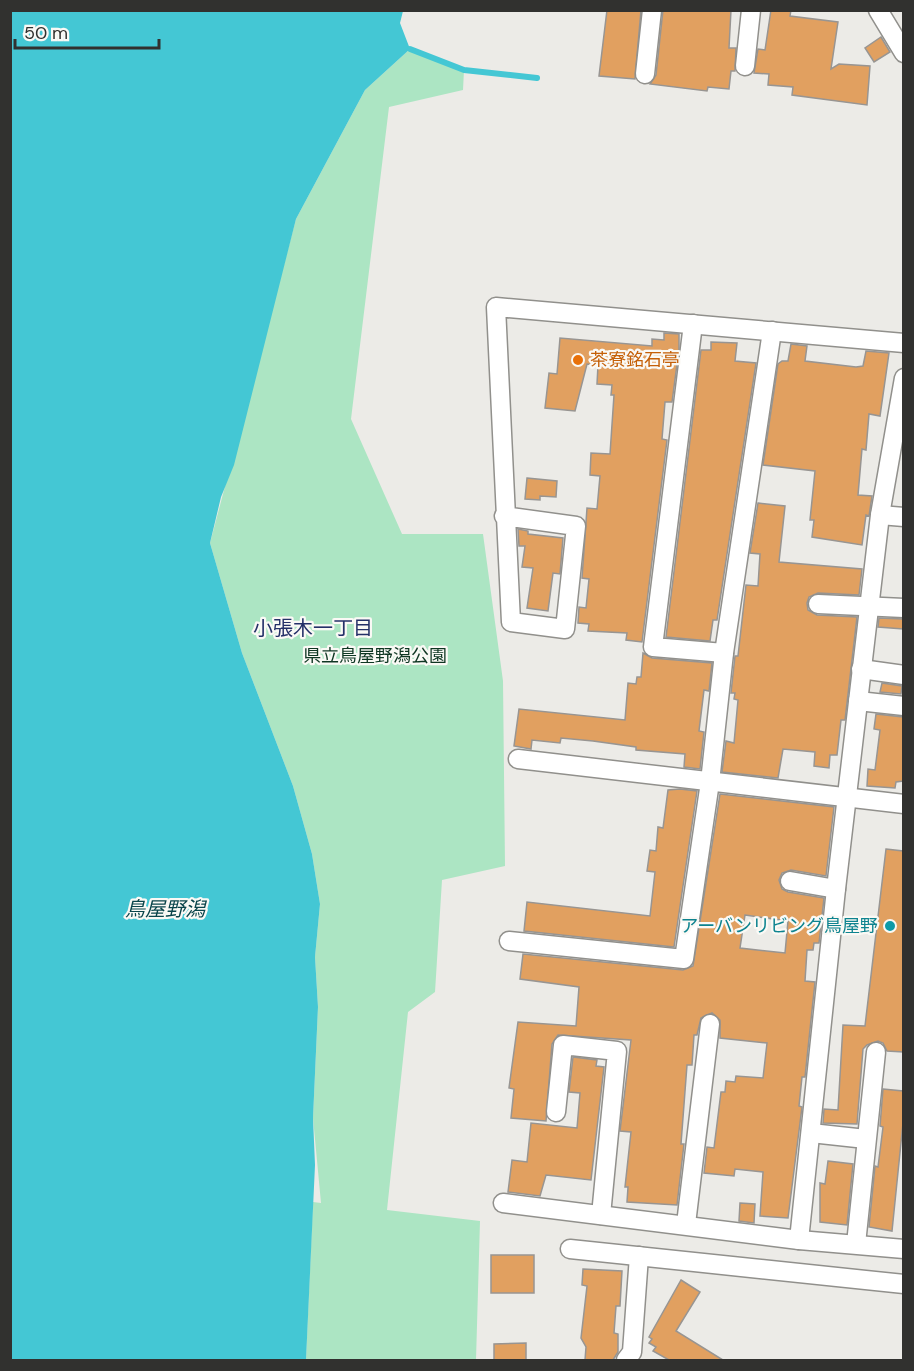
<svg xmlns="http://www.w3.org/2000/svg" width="914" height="1371" font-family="'DM Sans','Noto Sans JP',sans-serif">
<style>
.green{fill:#ace5c3}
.water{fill:#44c7d4}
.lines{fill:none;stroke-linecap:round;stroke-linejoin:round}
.stream{stroke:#44c7d4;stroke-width:6}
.building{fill:#e1a060;stroke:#989592;stroke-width:1.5;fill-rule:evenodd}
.minor-casing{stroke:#91908c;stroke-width:21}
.minor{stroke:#fff;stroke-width:18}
.food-dot{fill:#e8710a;stroke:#faf9f5;stroke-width:2}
.culture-dot{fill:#0f9aa8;stroke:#faf9f5;stroke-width:2}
.labels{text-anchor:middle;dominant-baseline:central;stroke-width:4.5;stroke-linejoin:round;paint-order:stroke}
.food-label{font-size:18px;fill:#c56008;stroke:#faf9f5;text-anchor:start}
.park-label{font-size:18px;fill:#0e3622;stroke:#faf9f5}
.culture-label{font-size:18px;fill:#0d838f;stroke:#faf9f5;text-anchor:end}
.neighbourhood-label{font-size:20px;fill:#243068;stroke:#faf9f5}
.water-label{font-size:20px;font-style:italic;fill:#0a454b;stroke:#faf9f5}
</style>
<rect width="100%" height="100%" fill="#ecebe7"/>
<!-- green -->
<path class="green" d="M410 49 464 70 463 90 389 107 351 419 402 534H483L503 681 505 866 442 880 435 992 408 1012 387 1210 480 1221 476 1360H306L313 1202 321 1203 313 1118 318 1007 315 957 320 904 312 854 293 786 242 653 210 543 296 219 365 90Z"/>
<!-- water -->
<path class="water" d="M10 11H403L400 23 410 49 365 90 296 219 234 465 221 497 210 543 242 653 293 786 312 854 320 904 315 957 318 1007 313 1118 315 1165 306 1360H11Z"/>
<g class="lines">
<!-- stream -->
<path class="stream" d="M410 49 464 70 537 78"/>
</g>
<!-- building -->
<g class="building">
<path d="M607 10H641L635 79 599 76Z"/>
<path d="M663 10H731L729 48H736L735 71H731L729 89 708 87 707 91 650 84 656 75Z"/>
<path d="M771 10H791L790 16 838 22 831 69 839 64 870 66 867 105 792 95 793 87 768 85 769 74 754 73 758 49 765 50Z"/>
<path d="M881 37 890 52 874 62 865 48Z"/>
<path d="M664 333 679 334V349L672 402H665L662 439 667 440 642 642 626 640 627 633 588 631 589 624 578 623 579 607 586 608 589 579 582 578 587 508 597 509 600 476 590 475 591 453 610 454 614 395H611L612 385 597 384 598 365 587 364 575 411 545 408 549 373 557 374 560 338 652 346V339L664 340Z"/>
<path d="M711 342 737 343 735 361 756 363 717 620H713L710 641 666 637 701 350H711Z"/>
<path d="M791 344 807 346 805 361 856 367 863 366 866 351 889 353 880 416 869 414 866 450 862 449 858 495 872 496 869 516 866 515 862 545 812 537 814 520H810L815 471 763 465 778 364 782 361H788Z"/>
<path d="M527 478 557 481 556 497 540 496V500L525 499Z"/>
<path d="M758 503 785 506 779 562 862 569 859 595 818 593 809 597 807 603 808 610 817 615 857 617 845 720H841L837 755H830L829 768 814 766 815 752 783 749 778 778 722 772 726 741 734 743 738 700 734 699 735 693H731L735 656H738L746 585 758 586 760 554 750 553Z"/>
<path d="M518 529 528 531V534L563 538 560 574 553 573 548 611 527 608 533 568 522 567 525 546H519Z"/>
<path d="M879 618 903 619V629L878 627Z"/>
<path d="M643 653 652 658 712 663 709 691 704 690 699 731 704 732 700 769 684 767 685 754 636 750V747L593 741 561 738 560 743 532 740 531 749 514 746 519 709 625 720 628 683 636 684 637 677H641Z"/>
<path d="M882 683 902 686 901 694 880 692Z"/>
<path d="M876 714 903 717V781L896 782 895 788 867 786 868 769 875 770 880 730 874 729Z"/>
<path d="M680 789 697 791 674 947 524 931 527 902 650 916 655 872 647 871 650 850 656 851 658 827 663 828 668 790Z"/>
<path d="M720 794 834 807 826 876 791 870 782 873 779 880 782 889 788 892 824 898 819 943H814L813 950H807L805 981 815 982 805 1077H802L799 1106 802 1107 788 1218 760 1216 763 1172 735 1169 734 1176 704 1173 707 1147 714 1148 721 1092H725L726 1081 735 1082 736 1076 763 1078 767 1043 720 1038V1020L712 1013 701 1018 697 1035H694L692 1065H687L681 1144H684L677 1205 627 1202 628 1187H625L631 1132 620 1131 631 1040 558 1035 552 1044 546 1121 511 1118 514 1089 509 1088 518 1022 576 1026 579 987 520 979 523 954 683 970 693 966ZM745 915 788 921 785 953 740 948Z"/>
<path d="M886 849 903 851V1052L887 1051 883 1043 878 1041 867 1045 863 1049 857 1124 823 1123 824 1109 838 1110 843 1025 865 1026Z"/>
<path d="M573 1057 597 1060 596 1066 604 1067 591 1180 546 1175 540 1196 508 1192 512 1160 527 1162 531 1123 577 1128 580 1093 569 1092Z"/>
<path d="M883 1089 903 1091V1123L892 1231 869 1227 875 1166 878 1167 883 1127 880 1126Z"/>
<path d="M828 1161 853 1164 847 1225 820 1222V1183L825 1184Z"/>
<path d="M740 1203 755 1204 754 1223 739 1221Z"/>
<rect x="491" y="1255" width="43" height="38"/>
<path d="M583 1269 622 1271 620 1306H616L614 1333 618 1334V1352L613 1360H585L586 1347 581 1338 587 1286 582 1285Z"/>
<path d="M681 1280 700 1292 676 1331 723 1360H669L653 1351 656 1347 649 1343 652 1339 649 1337Z"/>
<path d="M526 1343V1360H494V1344Z"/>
</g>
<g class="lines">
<defs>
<g id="minor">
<path d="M878 10 904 53"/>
<path d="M745 66 751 10"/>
<path d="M645 74 652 10"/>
<path d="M693 324 653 647 724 653"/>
<path d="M880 515 904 517"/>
<path d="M504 516 576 526 565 629 511 622 496 307 904 343"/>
<path d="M818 604 904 608"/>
<path d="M861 669 904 675"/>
<path d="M858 701 904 706"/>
<path d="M518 759 904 804"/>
<path d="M790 881 836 889"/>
<path d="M509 941 684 959 710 782 724 653 772 331"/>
<path d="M556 1112 563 1045 617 1051 601 1215"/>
<path d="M811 1133 866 1139"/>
<path d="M503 1203 799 1240 904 1249"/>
<path d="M686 1224 710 1024"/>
<path d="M799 1240 836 889 880 515 904 378"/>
<path d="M856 1244 876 1052"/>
<path d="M570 1249 904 1284"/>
<path d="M626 1360 632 1352 639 1256"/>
</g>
</defs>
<!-- minor casing -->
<use href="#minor" class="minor-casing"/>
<!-- minor -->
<use href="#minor" class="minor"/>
</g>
<!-- markers -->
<circle class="food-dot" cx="578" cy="360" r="6"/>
<circle class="culture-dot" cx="890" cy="926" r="6"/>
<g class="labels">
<!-- food labels -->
<g class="food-label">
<text x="590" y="360">茶寮銘石亭</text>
</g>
<!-- park labels -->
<g class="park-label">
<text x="375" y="656">県立鳥屋野潟公園</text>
</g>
<!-- culture labels -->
<g class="culture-label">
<text x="878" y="926">アーバンリビング鳥屋野</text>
</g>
<!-- neighbourhood labels -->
<g class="neighbourhood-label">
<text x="313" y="628">小張木一丁目</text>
</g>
<!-- water labels -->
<g class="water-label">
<text x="165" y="909">鳥屋野潟</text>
</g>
</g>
<!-- border -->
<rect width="914" height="1371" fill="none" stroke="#31312f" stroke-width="24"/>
<!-- scale -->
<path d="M15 39v9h144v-9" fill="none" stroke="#31312f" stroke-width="3"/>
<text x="24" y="39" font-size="18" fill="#31312f" stroke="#faf9f5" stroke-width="4.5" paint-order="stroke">50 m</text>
</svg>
